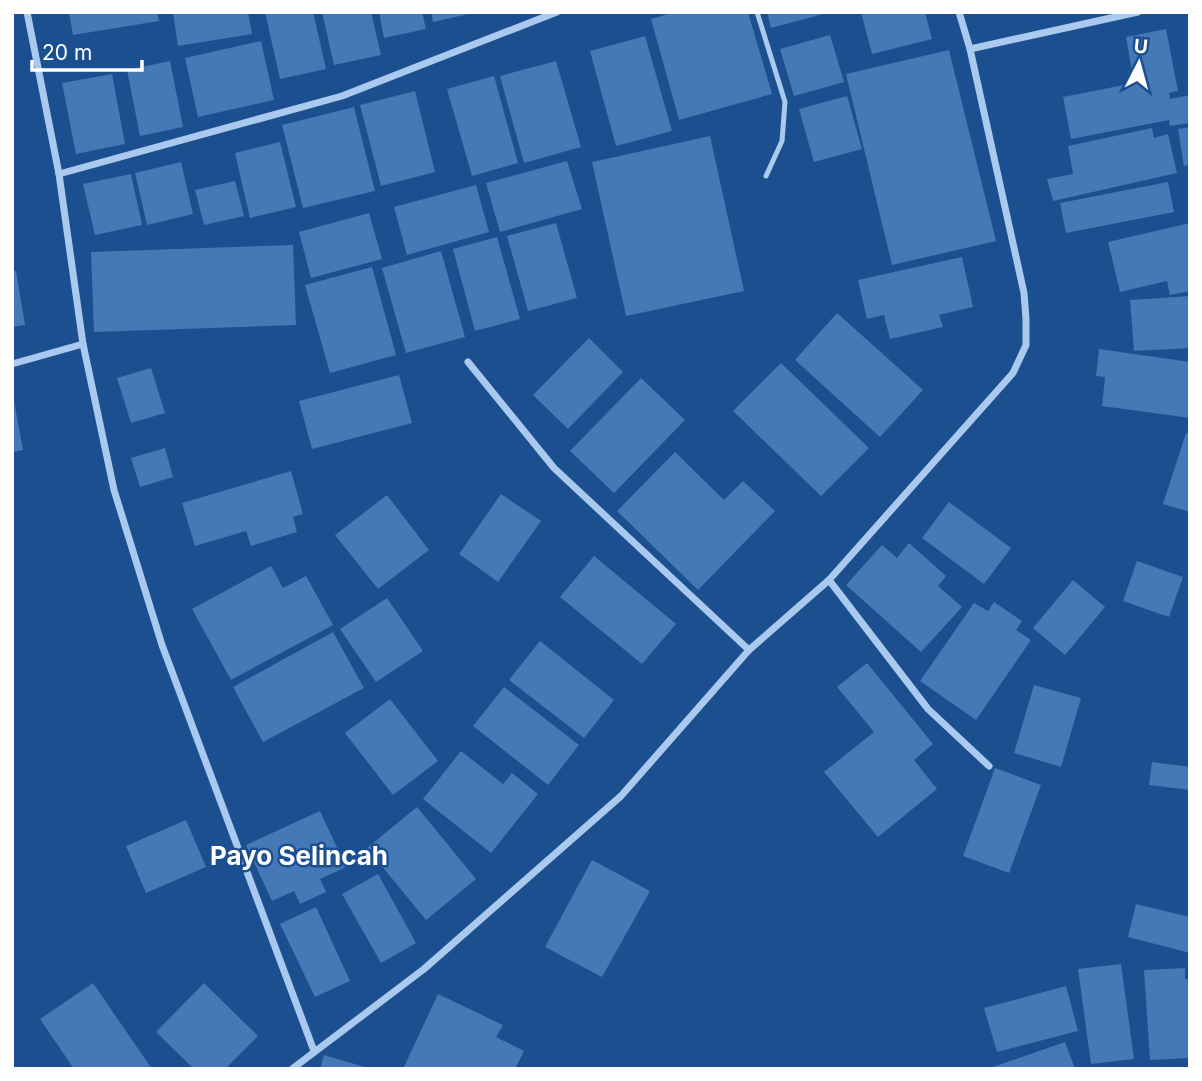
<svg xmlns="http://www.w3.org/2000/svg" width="1202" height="1081" font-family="Inter,sans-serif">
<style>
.building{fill:#4478b7}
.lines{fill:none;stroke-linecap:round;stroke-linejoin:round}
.service{stroke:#a9c9ee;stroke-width:5}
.minor{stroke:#a9c9ee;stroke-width:7}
.labels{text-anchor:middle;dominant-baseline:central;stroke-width:5;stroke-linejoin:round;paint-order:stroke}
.quarter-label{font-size:26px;font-weight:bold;fill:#fff;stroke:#1b4f8f}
</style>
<rect width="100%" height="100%" fill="#1b4f8f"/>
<!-- building -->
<g class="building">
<path d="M69 12H157L159 21 73 35Z"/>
<path d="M173 12H248L252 34 178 46Z"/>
<path d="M265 12H313L326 69 280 79Z"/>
<path d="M322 12H371L381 55 334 65Z"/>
<path d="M379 12H422L426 29 384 38Z"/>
<path d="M431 12H473V13L433 22Z"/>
<path d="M675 12H748L772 94 679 120 651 19Z"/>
<path d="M767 12H827V13L771 28Z"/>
<path d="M861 12H925L932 39 872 54Z"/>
<path d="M1166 29 1178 91 1169 93 1170 99 1190 95V123L1170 126 1169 120 1071 139 1063 97 1134 83 1126 37Z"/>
<path d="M830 35 844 82 794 96 780 49Z"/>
<path d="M645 36 672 131 616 146 590 51Z"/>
<path d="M261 41 274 100 198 117 185 58Z"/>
<path d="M949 50 996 241 892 265 846 74Z"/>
<path d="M170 61 183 127 140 136 127 70Z"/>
<path d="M556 61 581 147 524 163 500 76Z"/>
<path d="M112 74 125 144 76 154 62 83Z"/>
<path d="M494 76 518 163 472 176 447 89Z"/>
<path d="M415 91 435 172 381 186 360 105Z"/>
<path d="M847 96 862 149 814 162 799 109Z"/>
<path d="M354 107 375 191 303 208 282 125Z"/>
<path d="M1190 127V165L1184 166 1178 129Z"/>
<path d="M1152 128 1154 138 1168 134 1177 173 1053 201 1047 179 1073 174 1068 146Z"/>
<path d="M710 136 744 291 626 316 592 162Z"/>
<path d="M280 142 296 207 250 218 235 153Z"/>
<path d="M567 161 582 209 500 232 486 183Z"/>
<path d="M181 162 193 214 147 225 135 173Z"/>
<path d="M131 174 142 225 95 235 83 184Z"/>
<path d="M235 181 244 216 204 225 195 190Z"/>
<path d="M1168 182 1174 212 1066 233 1060 203Z"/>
<path d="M476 185 489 232 407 255 394 207Z"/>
<path d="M369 213 382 259 311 278 299 232Z"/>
<path d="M556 223 577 298 528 311 507 236Z"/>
<path d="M1190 223V291L1170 295 1167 281 1120 292 1108 242Z"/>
<path d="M497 237 520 319 475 331 453 249Z"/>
<path d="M293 245 296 325 94 332 91 252Z"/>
<path d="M441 251 465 337 406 353 382 268Z"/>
<path d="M962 257 973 307 939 315 943 327 890 339 884 315 867 319 858 280Z"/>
<path d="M372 267 396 355 330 373 305 285Z"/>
<path d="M16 271 25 325 12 327V272Z"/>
<path d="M1190 296V348L1134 351 1130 300Z"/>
<path d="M837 313 923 390 880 437 795 360Z"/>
<path d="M589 338 623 372 568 429 533 395Z"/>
<path d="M1099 349 1190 362V418L1102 406 1105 377 1096 376Z"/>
<path d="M781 363 869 448 821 496 733 411Z"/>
<path d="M151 368 165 413 131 423 117 378Z"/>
<path d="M399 375 412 423 312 449 299 401Z"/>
<path d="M641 378 685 420 614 493 570 451Z"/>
<path d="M14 401 23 450 12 452V402Z"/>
<path d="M1186 433 1190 434V512L1163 504Z"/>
<path d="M165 448 173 477 140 487 131 458Z"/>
<path d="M675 452 724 500 743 481 775 511 698 590 617 511Z"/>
<path d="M291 471 303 514 293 517 297 532 251 546 246 531 195 546 182 503Z"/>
<path d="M501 494 541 521 498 582 459 554Z"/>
<path d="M387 495 429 550 378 589 335 535Z"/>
<path d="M949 502 1011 548 984 584 922 538Z"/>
<path d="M909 543 946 576 938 586 962 607 921 652 846 585 882 545 897 558Z"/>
<path d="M594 556 676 624 642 664 560 597Z"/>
<path d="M1137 561 1183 577 1169 617 1123 601Z"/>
<path d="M271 566 283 588 306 576 333 625 231 680 192 609Z"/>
<path d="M1073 580 1105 607 1065 655 1033 628Z"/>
<path d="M387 598 423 651 376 682 340 629Z"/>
<path d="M994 602 1022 621 1016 630 1031 640 976 720 920 681 974 603 988 611Z"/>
<path d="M333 632 364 688 263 742 233 687Z"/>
<path d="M540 641 614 700 584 738 509 680Z"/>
<path d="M867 663 933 744 914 760 937 789 878 837 824 772 874 732 837 687Z"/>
<path d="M1034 685 1081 698 1061 767 1014 753Z"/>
<path d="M504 687 579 745 548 785 473 726Z"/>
<path d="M390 699 438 761 393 795 345 733Z"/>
<path d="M461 751 503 784 512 773 538 794 491 853 423 799Z"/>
<path d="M1152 762 1190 767V790L1149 785Z"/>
<path d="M995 768 1041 785 1009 873 963 856Z"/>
<path d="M417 807 476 879 426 920 367 848Z"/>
<path d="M320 811 346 867 320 879 326 892 300 904 294 891 272 901 246 845Z"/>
<path d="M186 820 206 867 146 893 126 846Z"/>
<path d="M592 860 650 891 602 977 545 947Z"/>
<path d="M378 874 416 943 381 963 342 894Z"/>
<path d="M1136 904 1190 917V953L1128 937Z"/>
<path d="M316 907 350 981 315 997 280 924Z"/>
<path d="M1121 964 1134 1059 1091 1064 1078 969Z"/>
<path d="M1185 968V979H1190V1058L1150 1060 1144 970Z"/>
<path d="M93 983 152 1069H74L40 1019Z"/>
<path d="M204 983 258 1036 225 1069H194L156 1032Z"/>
<path d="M1066 986 1078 1031 997 1052 984 1008Z"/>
<path d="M438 994 503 1025 496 1037 524 1051 515 1069H403Z"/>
<path d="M1065 1042 1075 1069H990V1068Z"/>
<path d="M324 1055 368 1068 367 1069H320Z"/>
</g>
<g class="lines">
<!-- service -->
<path class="service" d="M757 12 785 102 782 141 766 176"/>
<!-- minor -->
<g class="minor">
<path d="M27 12 59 174 83 344 114 490 162 645 314 1051"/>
<path d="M970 49 1138 12"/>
<path d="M59 174 342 96 557 12"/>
<path d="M468 362 554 468 749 650"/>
<path d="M12 364 83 344"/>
<path d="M829 580 928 709 989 766"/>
<path d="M292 1069 424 969 621 796 749 650 829 580 1013 373 1026 345V319L1024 293 970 49 959 12"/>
</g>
</g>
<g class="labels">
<!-- quarter labels -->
<g class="quarter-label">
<text x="299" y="855">Payo Selincah</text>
</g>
</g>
<!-- border -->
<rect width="1202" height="1081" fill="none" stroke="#ffffff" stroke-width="28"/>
<!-- north arrow -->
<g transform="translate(1139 63) rotate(6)" stroke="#1b4f8f" stroke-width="5" paint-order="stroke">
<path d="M0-5L12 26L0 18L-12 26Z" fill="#ffffff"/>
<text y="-10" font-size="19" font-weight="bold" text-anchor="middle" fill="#ffffff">U</text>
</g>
<!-- scale -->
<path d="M32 60v10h110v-10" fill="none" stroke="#ffffff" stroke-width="3.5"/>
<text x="42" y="60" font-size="21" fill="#ffffff" stroke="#1b4f8f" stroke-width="5" paint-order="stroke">20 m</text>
</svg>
